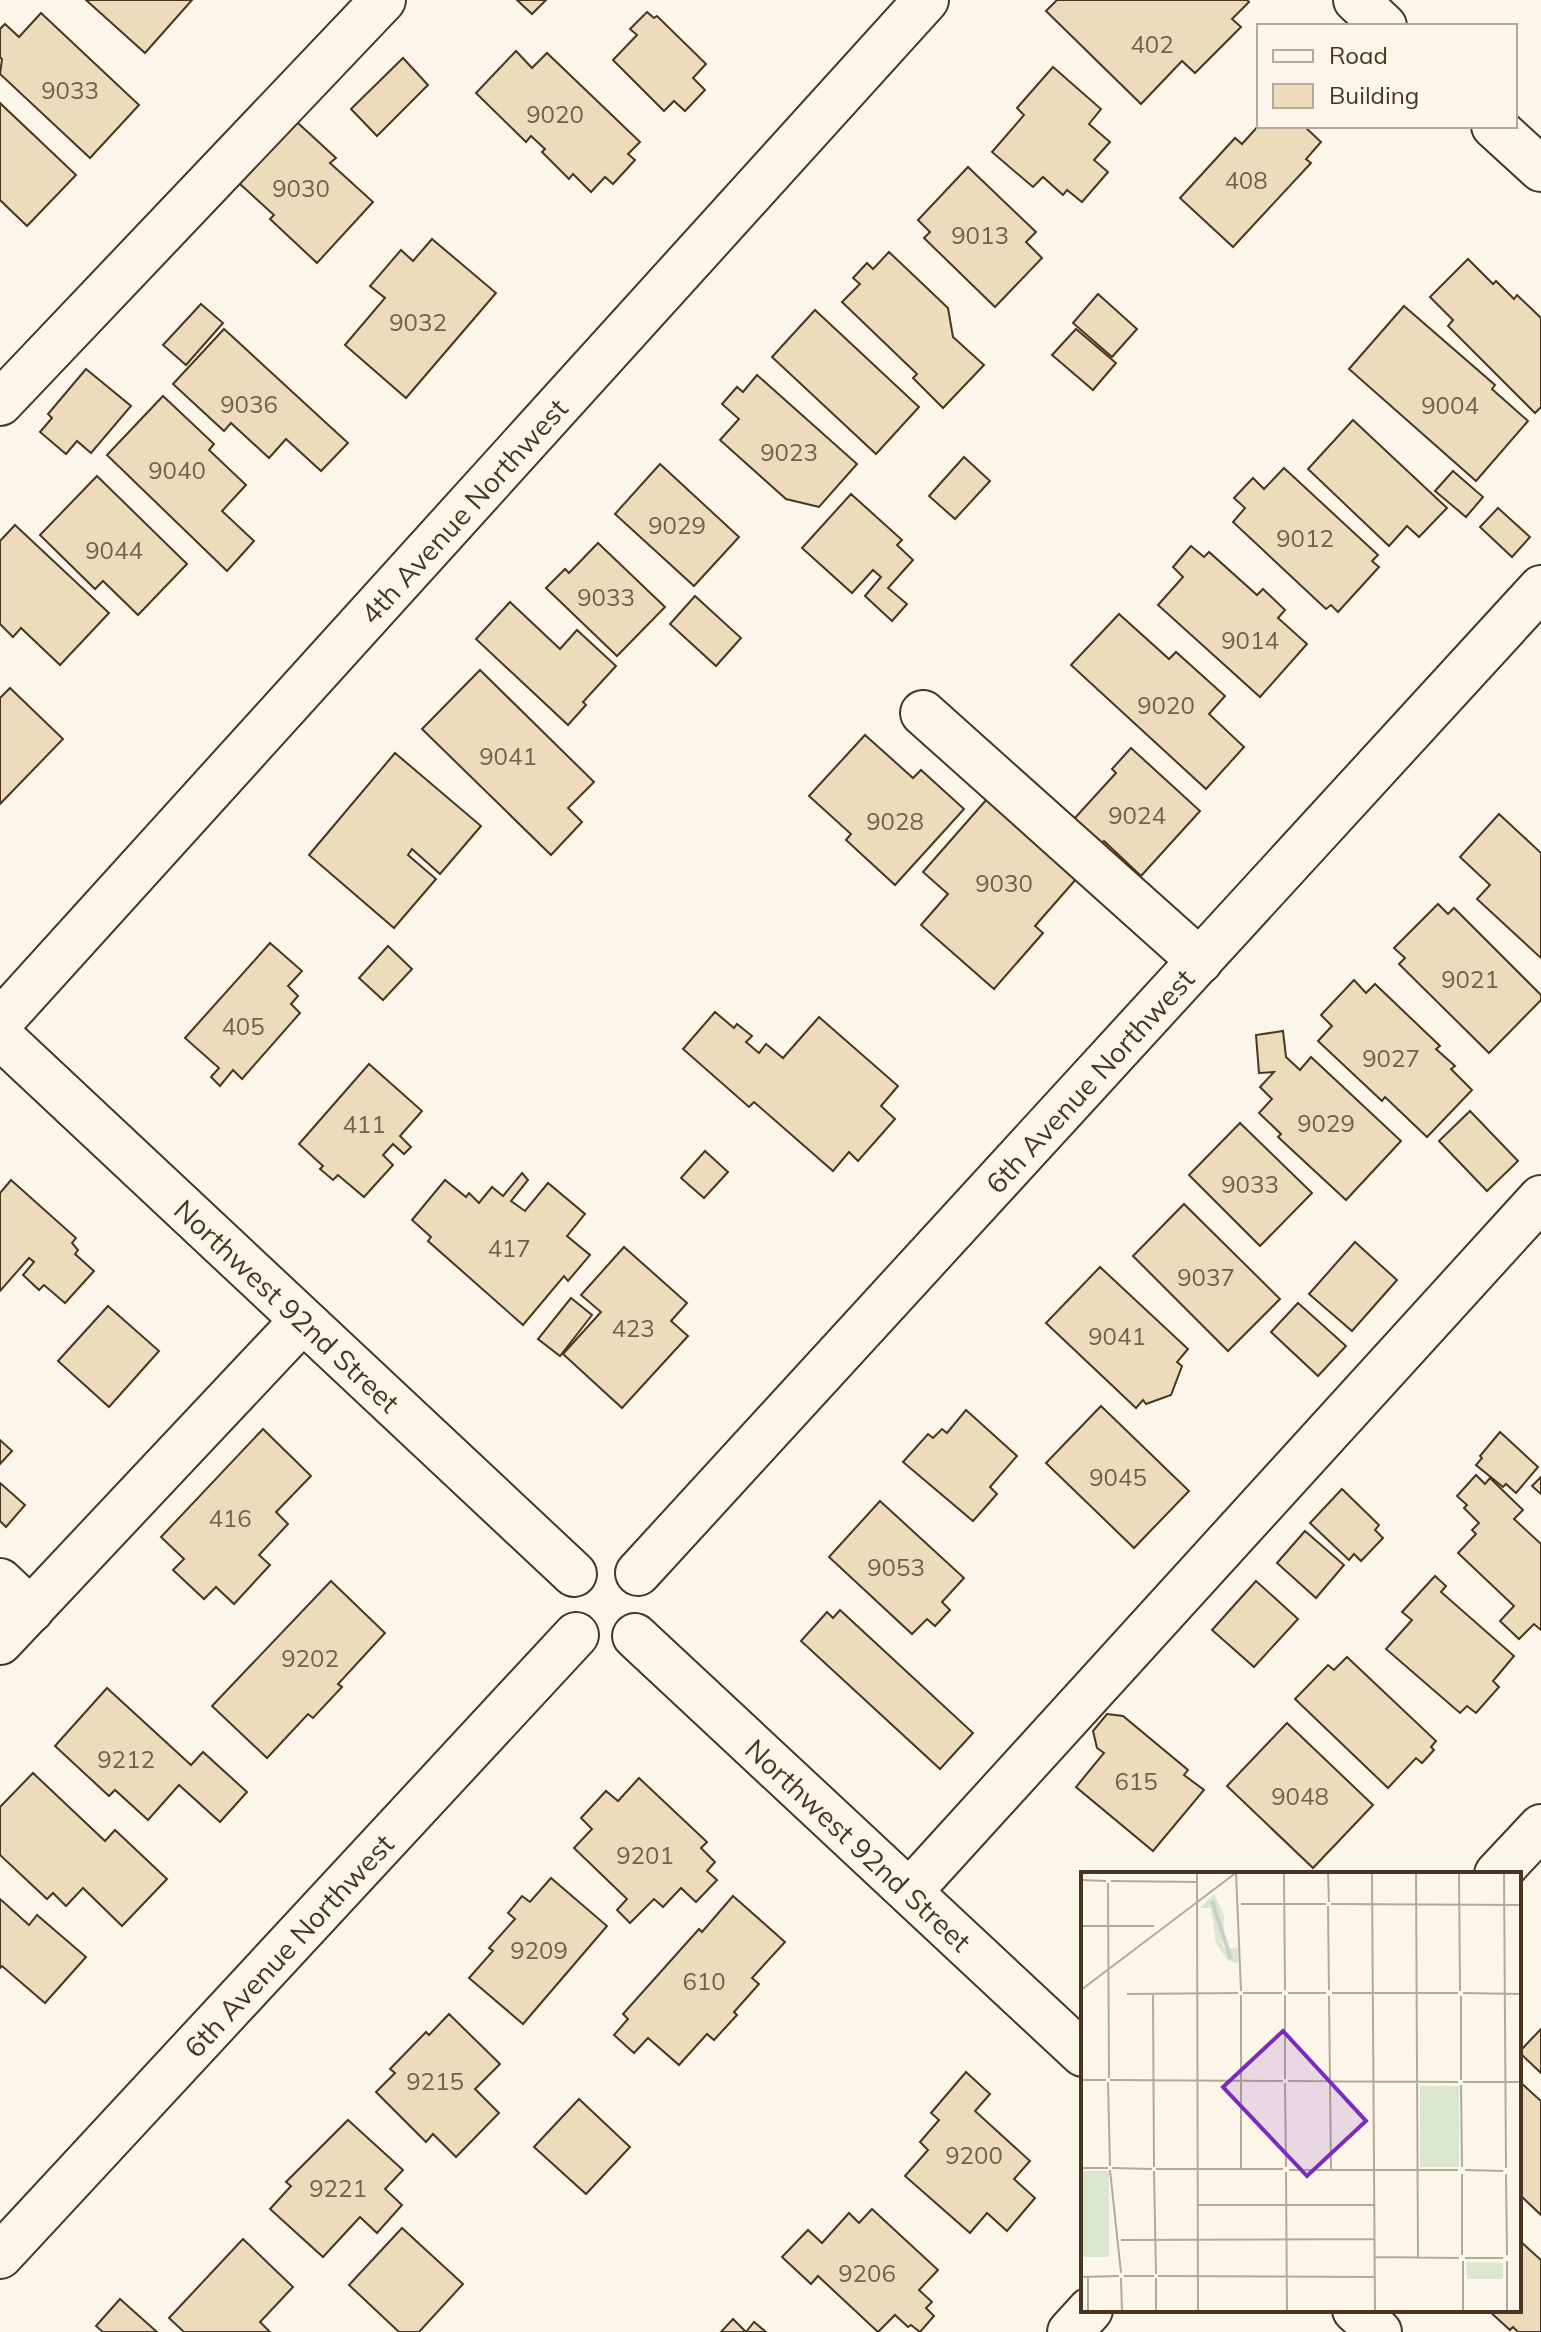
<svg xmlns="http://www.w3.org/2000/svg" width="1541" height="2332" font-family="Mulish,sans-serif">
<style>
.building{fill:#ecdcbc;stroke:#4a3520;stroke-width:2}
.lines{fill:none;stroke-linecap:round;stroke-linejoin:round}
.minor-casing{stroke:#4a3520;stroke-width:48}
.minor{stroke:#fbf6e9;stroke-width:44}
.labels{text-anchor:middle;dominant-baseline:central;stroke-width:6;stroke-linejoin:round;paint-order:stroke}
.number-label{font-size:24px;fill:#725f47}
.street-label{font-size:28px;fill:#4a3520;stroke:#fbf6e9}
.inset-river{fill:none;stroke:#c9cecd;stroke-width:4}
.inset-road{fill:none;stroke:#b4a999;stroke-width:2}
.view{fill:#7b2cbf;fill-opacity:0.15;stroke:#7b2cbf;stroke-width:4}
.inset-edge{fill:none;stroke:#4a3520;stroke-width:4}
</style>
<rect width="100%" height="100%" fill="#fbf6e9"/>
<!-- building -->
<g class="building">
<path d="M86 0H192L145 53Z"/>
<path d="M517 0H546L532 14Z"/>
<path d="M1057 0H1247L1249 2 1232 19 1241 27 1195 73 1182 61 1141 104 1046 11Z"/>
<path d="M647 12 654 18 657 16 706 64 693 78 705 90 685 111 674 101 664 111 613 60 637 35 630 29Z"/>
<path d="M41 13 139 105 90 158 0 74 2 59 0 57V29L5 24 19 37Z"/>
<path d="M516 51 532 68 547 53 640 142 628 154 635 160 613 184 605 177 591 192 573 174 569 179 542 152 545 149 531 136 526 142 476 93Z"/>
<path d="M403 58 428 85 377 136 351 109Z"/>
<path d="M1053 67 1101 109 1089 124 1110 142 1094 160 1108 172 1082 202 1067 190 1063 195 1043 177 1033 187 992 152 1024 115 1017 108Z"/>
<path d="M0 103 76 175 27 226 0 200Z"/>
<path d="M286 112 336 158 330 163 373 202 317 263 270 219 274 215 229 174Z"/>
<path d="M1259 125 1304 126 1321 142 1306 159 1311 163 1233 247 1180 198 1235 138 1242 144Z"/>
<path d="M968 167 1036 232 1026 242 1042 258 995 307 924 238 930 232 918 220Z"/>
<path d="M432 239 496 293 406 398 345 345 385 298 370 286 401 250 413 261Z"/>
<path d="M889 252 948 308 953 337 984 365 943 408 913 378 917 374 842 302 860 284 853 278 867 263 873 269Z"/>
<path d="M1468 259 1493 284 1496 281 1514 299 1517 295 1541 318V407L1535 413 1448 326 1453 320 1430 297Z"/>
<path d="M1098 294 1137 329 1112 357 1073 323Z"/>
<path d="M201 304 223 323 186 365 163 345Z"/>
<path d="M1404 306 1495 385 1492 389 1528 421 1476 481 1349 369Z"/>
<path d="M815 310 919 407 876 454 772 357Z"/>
<path d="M224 329 348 443 321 471 286 439 269 458 231 423 224 431 173 384Z"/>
<path d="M1076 329 1116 363 1093 390 1052 355Z"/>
<path d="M86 369 131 406 91 453 77 441 66 454 40 432 52 418 48 414Z"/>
<path d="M757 375 857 464 819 507 786 499 720 440 739 419 722 404 737 387 743 392Z"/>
<path d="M163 396 214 444 209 450 246 485 222 511 254 541 227 571 107 455Z"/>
<path d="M1353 420 1447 508 1419 537 1407 526 1389 546 1308 469Z"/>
<path d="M964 457 990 481 955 519 929 496Z"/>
<path d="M660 464 739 537 694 586 615 514Z"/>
<path d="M1284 468 1378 555 1372 561 1379 567 1338 612 1331 605 1326 609 1233 522 1245 508 1234 498 1253 478 1264 489Z"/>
<path d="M1453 471 1483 497 1466 517 1435 491Z"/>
<path d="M97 476 187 564 138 615 103 581 95 589 40 535Z"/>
<path d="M851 494 902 540 897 545 913 560 888 588 907 604 892 621 865 596 881 577 873 570 852 593 802 548Z"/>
<path d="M1498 508 1530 537 1512 557 1480 527Z"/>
<path d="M15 525 109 613 60 665 21 628 13 637 0 624V541Z"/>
<path d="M598 543 665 607 617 656 546 588 565 569 569 573Z"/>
<path d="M1191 546 1204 557 1209 552 1257 595 1263 589 1285 610 1278 618 1307 644 1260 697 1158 605 1183 577 1173 567Z"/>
<path d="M695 596 741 638 716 666 670 624Z"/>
<path d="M510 602 560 649 577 630 616 666 583 702 586 705 568 725 476 639Z"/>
<path d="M1119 614 1169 659 1176 652 1225 696 1209 714 1244 747 1206 789 1071 665Z"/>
<path d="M480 670 594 782 568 808 582 822 551 855 422 729Z"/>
<path d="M10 688 63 739 0 804V698Z"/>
<path d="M865 735 913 778 921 770 964 809 895 885 846 840 851 834 809 796Z"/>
<path d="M1131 748 1200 811 1141 876 1104 841 1101 843 1074 819 1116 773 1112 769Z"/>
<path d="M395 753 481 826 440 874 412 849 408 855 436 879 394 928 309 855Z"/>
<path d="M994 791 1084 870 1035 926 1043 933 994 989 921 925 948 894 923 872Z"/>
<path d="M1499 814 1541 853V958L1477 899 1490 885 1460 857Z"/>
<path d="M1438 904 1448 914 1454 908 1541 995V1000L1489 1053 1399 964 1405 958 1394 948Z"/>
<path d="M270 943 302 971 288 986 298 996 291 1004 300 1013 242 1079 233 1070 220 1086 211 1077 219 1068 185 1038Z"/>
<path d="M388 946 412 969 383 1000 359 978Z"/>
<path d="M1354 980 1366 993 1375 984 1440 1046 1436 1049 1455 1066 1451 1069 1472 1090 1427 1137 1385 1097 1382 1101 1318 1041 1332 1026 1321 1015Z"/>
<path d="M715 1012 734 1028 737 1024 752 1036 746 1042 759 1053 766 1044 783 1058 819 1017 898 1086 881 1106 895 1119 858 1161 849 1152 833 1171 754 1102 749 1107 683 1049Z"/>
<path d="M1283 1031 1286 1057 1300 1070 1311 1057 1401 1141 1346 1200 1278 1137 1281 1134 1259 1113 1272 1099 1260 1087 1274 1072 1259 1073 1256 1035Z"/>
<path d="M369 1064 422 1111 400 1136 411 1147 404 1154 393 1144 383 1155 393 1165 364 1197 338 1175 333 1180 320 1169 323 1166 299 1144Z"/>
<path d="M1470 1111 1518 1161 1487 1191 1439 1141Z"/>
<path d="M1240 1123 1312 1193 1260 1246 1189 1175Z"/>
<path d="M705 1151 728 1172 704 1198 681 1178Z"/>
<path d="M522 1173 528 1180 511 1201 525 1211 548 1183 585 1214 567 1236 590 1255 568 1281 564 1276 523 1325 428 1241 431 1237 412 1220 445 1180 466 1197 469 1193 479 1203 492 1187 503 1196Z"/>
<path d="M11 1180 76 1238 72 1243 78 1250 75 1254 94 1271 65 1303 44 1285 39 1290 23 1275 34 1262 29 1258 0 1291V1193Z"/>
<path d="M1184 1204 1280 1299 1228 1351 1133 1256Z"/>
<path d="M1355 1242 1397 1280 1352 1331 1309 1294Z"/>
<path d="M624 1247 687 1303 671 1321 688 1336 622 1408 563 1354 601 1312 581 1295Z"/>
<path d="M1100 1267 1188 1349 1177 1362 1182 1366 1171 1395 1146 1404 1143 1400 1136 1408 1046 1323Z"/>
<path d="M571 1298 592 1315 560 1356 538 1339Z"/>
<path d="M1298 1303 1346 1346 1318 1376 1271 1332Z"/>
<path d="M108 1306 159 1351 109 1407 58 1361Z"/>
<path d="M1101 1406 1189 1491 1134 1548 1046 1463Z"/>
<path d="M966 1410 1017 1456 990 1487 997 1494 973 1521 903 1462 928 1434 933 1438 942 1429 947 1433Z"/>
<path d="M263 1429 311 1476 276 1512 288 1524 259 1555 270 1565 234 1604 216 1587 204 1599 173 1570 184 1559 161 1537Z"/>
<path d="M1500 1432 1538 1467 1516 1493 1506 1484 1503 1487 1476 1465 1482 1458 1480 1456Z"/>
<path d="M0 1440 12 1451 0 1464Z"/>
<path d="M1476 1475 1485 1484 1490 1478 1523 1510 1514 1519 1541 1544V1630L1534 1624 1519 1639 1500 1621 1514 1606 1458 1553 1476 1534 1472 1530 1479 1523 1464 1508 1467 1505 1457 1496Z"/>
<path d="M1541 1477V1494L1532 1486Z"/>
<path d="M0 1483 25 1505 6 1527 0 1521Z"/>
<path d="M1342 1489 1379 1525 1375 1530 1383 1538 1361 1561 1354 1554 1349 1560 1310 1523Z"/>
<path d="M880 1501 964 1578 942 1602 950 1610 935 1626 927 1619 912 1634 829 1557Z"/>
<path d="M1305 1531 1344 1565 1316 1598 1277 1563Z"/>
<path d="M1435 1576 1446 1586 1441 1592 1514 1656 1493 1681 1499 1687 1476 1713 1467 1706 1460 1713 1386 1649 1412 1620 1402 1612Z"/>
<path d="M331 1581 385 1633 338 1684 342 1687 313 1718 308 1714 267 1758 212 1706Z"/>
<path d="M1256 1581 1298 1619 1254 1667 1212 1630Z"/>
<path d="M840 1610 973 1733 940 1769 801 1641 827 1612 833 1618Z"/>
<path d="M1347 1657 1436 1741 1431 1747 1434 1750 1422 1763 1416 1758 1388 1788 1295 1699 1328 1665 1334 1670Z"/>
<path d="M107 1688 191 1765 203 1752 247 1792 220 1822 179 1785 148 1820 115 1790 109 1796 55 1746Z"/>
<path d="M1107 1714 1123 1716 1188 1770 1184 1775 1204 1790 1153 1851 1076 1787 1104 1753 1097 1748 1093 1731Z"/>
<path d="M1287 1723 1373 1805 1313 1868 1227 1786Z"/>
<path d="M33 1773 105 1841 115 1830 167 1879 122 1926 83 1888 66 1906 53 1893 47 1899 0 1855V1807Z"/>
<path d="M639 1778 707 1842 701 1848 715 1862 707 1871 717 1880 696 1902 681 1888 663 1907 654 1899 630 1923 617 1910 627 1899 574 1848 592 1829 581 1818 606 1791 618 1801Z"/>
<path d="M551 1878 607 1926 523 2024 469 1978 493 1951 489 1948 515 1919 508 1913 522 1896 530 1902Z"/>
<path d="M733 1896 785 1942 752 1978 759 1984 734 2012 737 2015 714 2040 707 2034 679 2065 648 2038 634 2053 614 2035 628 2019 623 2014 699 1929 702 1932Z"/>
<path d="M0 1899 29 1925 37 1915 86 1957 45 2003 2 1966 0 1968Z"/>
<path d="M449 2014 500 2064 475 2089 499 2113 456 2157 433 2134 426 2142 376 2092 395 2073 390 2069 426 2032 429 2035Z"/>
<path d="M1541 2029V2073L1519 2052Z"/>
<path d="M966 2072 990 2094 975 2111 1030 2161 1014 2179 1035 2198 1007 2231 987 2213 970 2233 905 2176 928 2150 920 2142 939 2120 931 2113Z"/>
<path d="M1519 2081 1541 2101V2215L1519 2194Z"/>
<path d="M579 2099 630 2147 586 2194 534 2147Z"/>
<path d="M348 2120 403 2170 385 2189 402 2205 377 2233 360 2217 323 2257 270 2209 291 2186 286 2182Z"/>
<path d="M872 2209 938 2270 919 2290 932 2302 926 2308 934 2316 920 2332 911 2325 908 2327 895 2315 878 2332 818 2276 811 2284 782 2257 808 2230 822 2243 849 2213 859 2223Z"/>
<path d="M402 2228 463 2284 419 2332H399L349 2285Z"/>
<path d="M243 2239 293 2287 260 2322 270 2332H184L169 2318Z"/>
<path d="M1519 2240 1541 2260V2332H1518L1513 2327 1510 2330 1488 2310H1519Z"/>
<path d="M120 2299 157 2332H103L96 2326Z"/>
<path d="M733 2319 746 2332 754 2322 766 2332H721Z"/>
</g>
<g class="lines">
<defs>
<g id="minor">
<path d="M1356 0 1384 26"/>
<path d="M1494 126 1541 169"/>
<path d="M0 403 383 0"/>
<path d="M923 713 1200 961"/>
<path id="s1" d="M0 1022 926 0"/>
<path id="s2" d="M0 1036 574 1574"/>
<path id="s3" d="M638 1573 1541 588"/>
<path d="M0 1581 31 1610"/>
<path id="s4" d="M635 1636 1083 2054"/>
<path d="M0 1642 302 1321"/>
<path d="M1497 1874 1541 1827"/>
<path d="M910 1891 1541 1198"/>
<path id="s5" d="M0 2256 576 1635"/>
<path d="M1355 2310 1379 2332"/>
<path d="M1070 2332 1090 2310"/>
</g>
</defs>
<!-- minor casing -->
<use href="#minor" class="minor-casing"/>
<!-- minor -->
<use href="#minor" class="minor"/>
</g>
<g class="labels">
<!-- number labels -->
<g class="number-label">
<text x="1152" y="44">402</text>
<text x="70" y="90">9033</text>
<text x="555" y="114">9020</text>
<text x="1246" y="180">408</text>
<text x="301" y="188">9030</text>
<text x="980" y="235">9013</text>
<text x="418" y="322">9032</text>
<text x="249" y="404">9036</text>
<text x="1450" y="405">9004</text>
<text x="789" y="452">9023</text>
<text x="177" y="470">9040</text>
<text x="677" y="525">9029</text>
<text x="1305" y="538">9012</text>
<text x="114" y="550">9044</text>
<text x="606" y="597">9033</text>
<text x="1250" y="640">9014</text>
<text x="1166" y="705">9020</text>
<text x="508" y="756">9041</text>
<text x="1137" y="815">9024</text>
<text x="895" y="821">9028</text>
<text x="1004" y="883">9030</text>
<text x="1470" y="979">9021</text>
<text x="243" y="1026">405</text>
<text x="1391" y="1058">9027</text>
<text x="1326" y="1123">9029</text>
<text x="364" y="1124">411</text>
<text x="1250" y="1184">9033</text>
<text x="509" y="1248">417</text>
<text x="1206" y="1277">9037</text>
<text x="633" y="1328">423</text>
<text x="1117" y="1336">9041</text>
<text x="1118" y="1477">9045</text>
<text x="230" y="1518">416</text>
<text x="896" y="1567">9053</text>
<text x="310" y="1658">9202</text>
<text x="126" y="1759">9212</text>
<text x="1136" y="1781">615</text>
<text x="1300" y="1796">9048</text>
<text x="645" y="1855">9201</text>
<text x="539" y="1950">9209</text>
<text x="704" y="1981">610</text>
<text x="435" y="2081">9215</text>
<text x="974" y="2155">9200</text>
<text x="338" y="2188">9221</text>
<text x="867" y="2273">9206</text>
</g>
<!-- street labels -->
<g class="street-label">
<text stroke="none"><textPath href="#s1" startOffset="690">4th Avenue Northwest</textPath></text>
<text stroke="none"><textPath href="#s3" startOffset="668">6th Avenue Northwest</textPath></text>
<text stroke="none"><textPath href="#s2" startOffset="394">Northwest 92nd Street</textPath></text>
<text stroke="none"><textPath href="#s4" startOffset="306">Northwest 92nd Street</textPath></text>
<text stroke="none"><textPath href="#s5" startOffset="424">6th Avenue Northwest</textPath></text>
</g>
</g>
<!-- overview -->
<g transform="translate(1081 1872)">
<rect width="440" height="440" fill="#fbf6e9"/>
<path d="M133 22 143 43 142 76H157V91L147 89 135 71 130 36H119ZM339 214H378V295H339ZM0 299H28V385H0ZM385 390 422 391V407H386Z" fill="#dce7d0"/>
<path class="inset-river" d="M131 29 150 87"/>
<path class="inset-road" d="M116 0 117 440M155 0 160 119M203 0 204 118M247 0 248 30M291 0 294 440M335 0 337 386M378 0 379 119M423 0 425 296M0 8 25 9M30 9 116 10M27 11 28 206M160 32H245M250 32 440 33M247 34 248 118M0 54H73M0 118 156 0M72 121 73 295M162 121H201M207 121H245M251 121H377M382 121 440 122M46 122 157 121M160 123V297M204 123V207M248 124 250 297M380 124V208M0 208H25M29 208 202 209M207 209 377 210M27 210 29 294M382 210H440M204 211 205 295M380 213 381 295M0 296H27M31 296 71 297M75 297H202M29 298 40 401M208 298H377M384 298 422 299M73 299 75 402M205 300 206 440M381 302V383M425 302 426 383M117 333H294M40 368 294 367M294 385 378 386M384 386H422M382 389V440M426 389V440M43 404H73M77 404 294 405M0 405 38 404M7 405V440M40 406 41 440M75 406V440M117 439H294"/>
<path class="view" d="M202 159 285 249 226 304 142 215Z"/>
<rect width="440" height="440" class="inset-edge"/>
</g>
<!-- legend -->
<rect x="1257" y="24" width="260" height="104" fill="#fbf6e9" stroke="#b4a999" stroke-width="2"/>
<rect x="1273" y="50" width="40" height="12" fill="#fbf6e9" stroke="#b4a999" stroke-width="2"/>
<text x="1329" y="64" font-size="24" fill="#4a3520">Road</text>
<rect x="1273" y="84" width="40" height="24" fill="#ecdcbc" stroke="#b4a999" stroke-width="2"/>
<text x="1329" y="104" font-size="24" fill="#4a3520">Building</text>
</svg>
